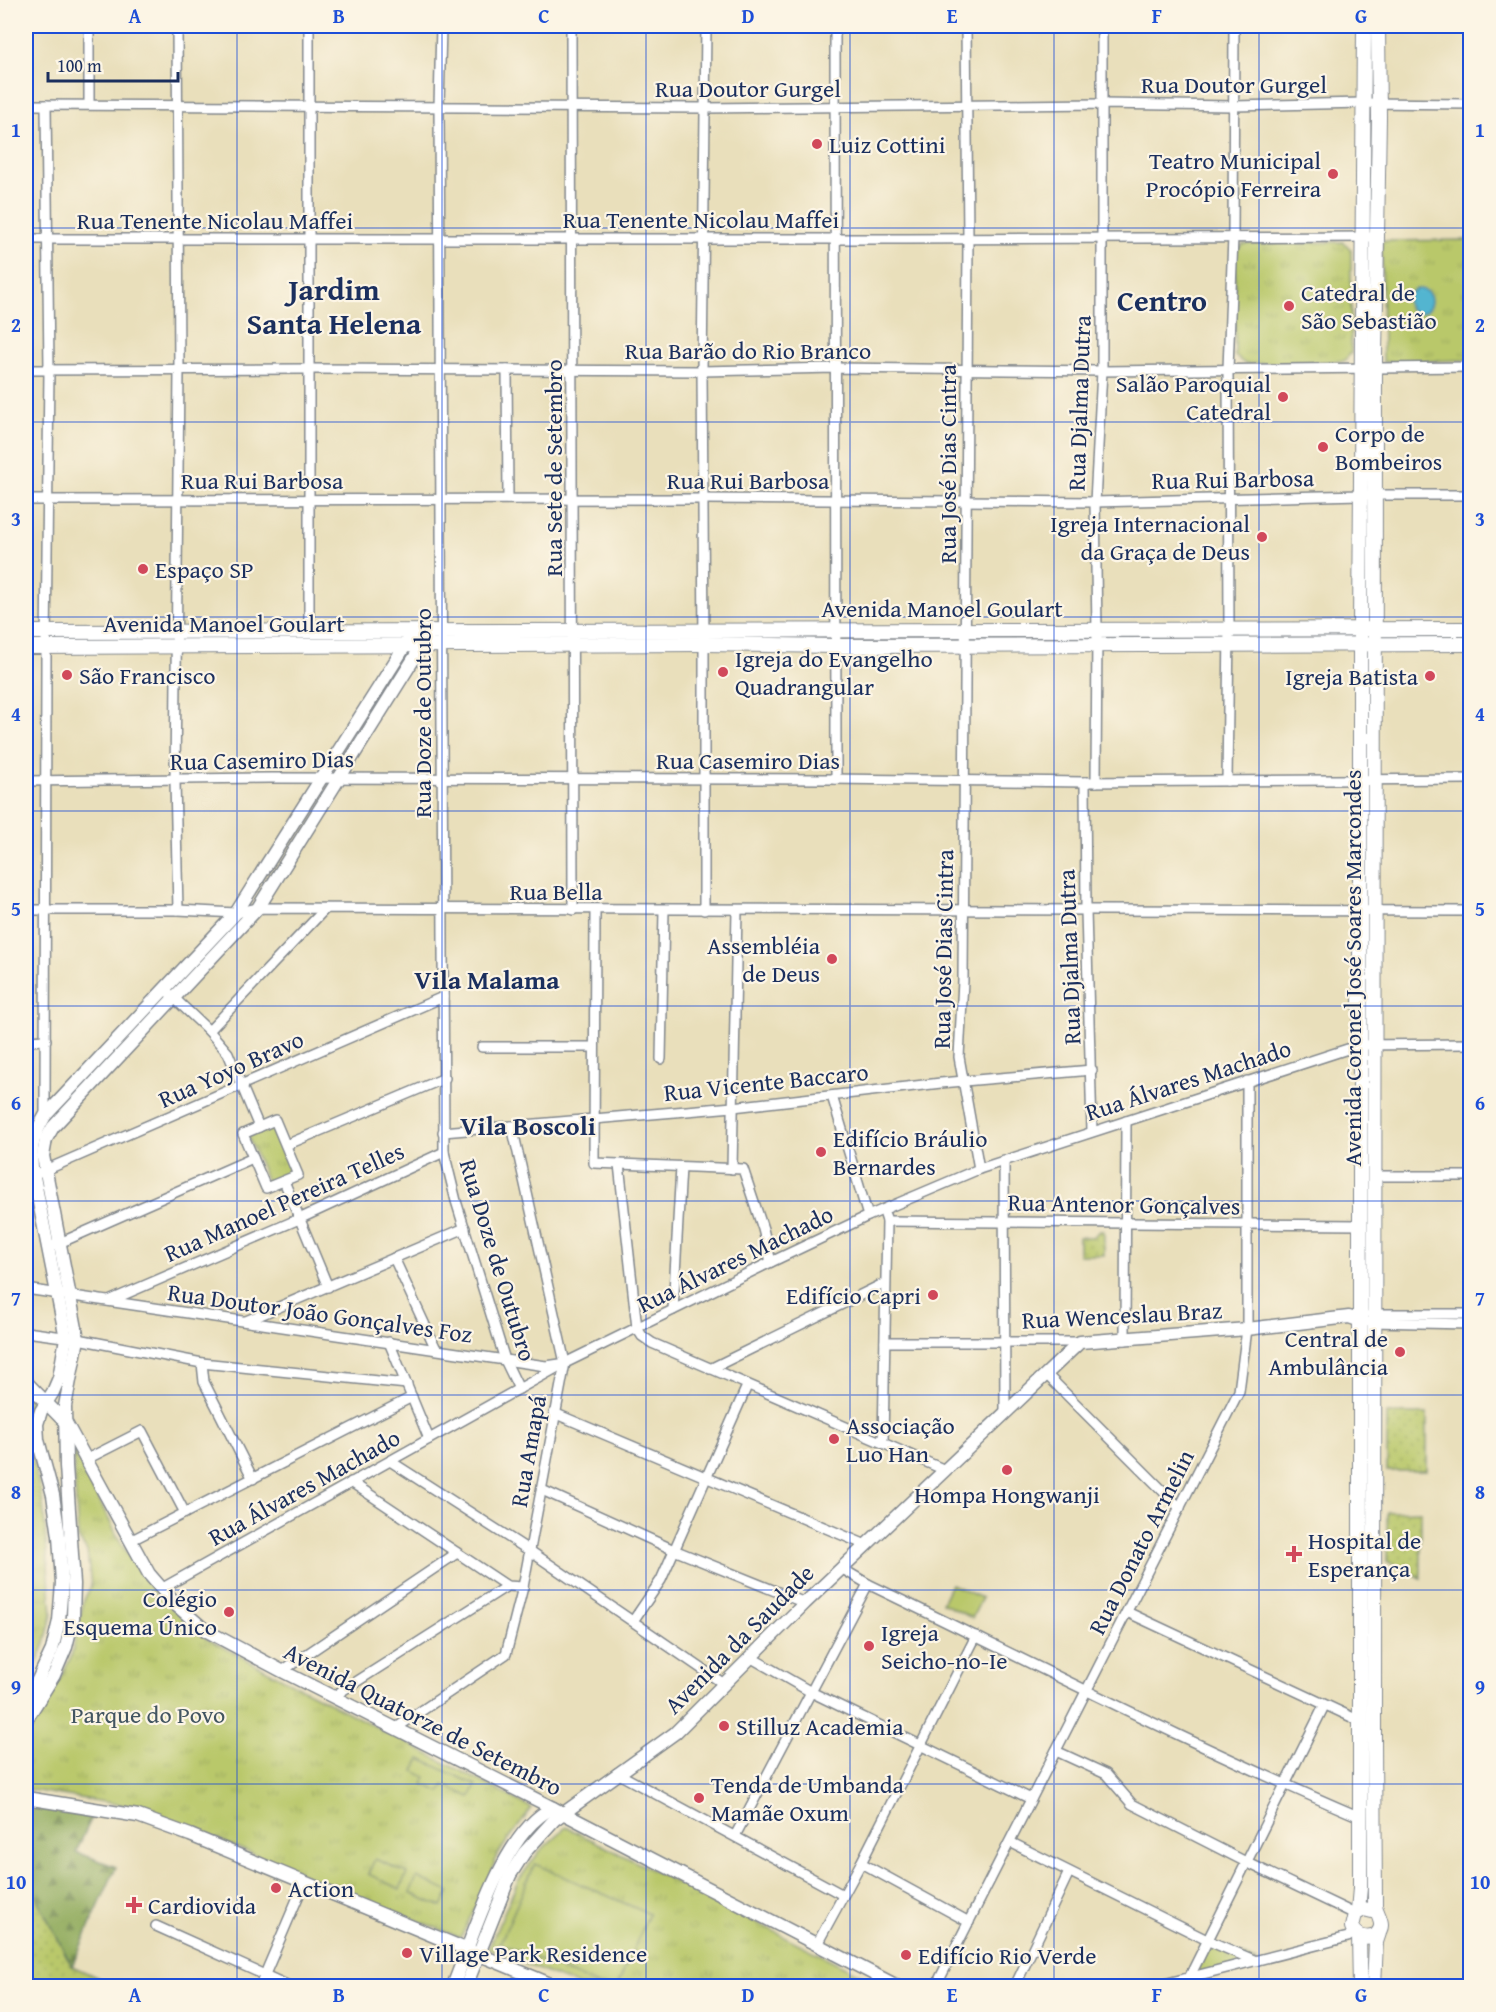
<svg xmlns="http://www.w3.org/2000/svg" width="1496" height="2012" font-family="'Gentium Book Plus',serif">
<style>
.grass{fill:url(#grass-dots);stroke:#6a7c64;stroke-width:1.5}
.forest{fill:url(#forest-firs);stroke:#566e5e;stroke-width:1.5}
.park{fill:url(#park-tufts);stroke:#6a7c64;stroke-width:1.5}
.pitch{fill:#b9c86b;stroke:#6a7c64;stroke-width:1.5}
.water{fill:#52b5d0;stroke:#367297;stroke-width:1.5}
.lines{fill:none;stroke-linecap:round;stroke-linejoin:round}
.minor-casing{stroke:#82878c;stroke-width:12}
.tertiary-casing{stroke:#82878c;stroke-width:15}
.secondary-casing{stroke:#82878c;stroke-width:16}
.minor{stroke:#fff;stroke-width:9}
.tertiary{stroke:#fff;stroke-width:12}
.secondary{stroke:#fff;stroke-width:14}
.grid{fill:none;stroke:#1d4ed8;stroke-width:1.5;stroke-opacity:0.55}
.poi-dot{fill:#d1495b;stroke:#fcf5e5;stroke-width:2}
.labels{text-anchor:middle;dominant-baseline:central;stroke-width:4.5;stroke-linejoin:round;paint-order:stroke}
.street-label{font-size:24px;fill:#1b2f5e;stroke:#fcf5e5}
.poi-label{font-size:24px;fill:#1b2f5e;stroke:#fcf5e5;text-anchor:start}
.park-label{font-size:24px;fill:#425561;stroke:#fcf5e5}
.neighbourhood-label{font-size:26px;font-weight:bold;fill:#1b2f5e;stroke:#fcf5e5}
.district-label{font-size:30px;font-weight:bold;fill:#1b2f5e;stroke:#fcf5e5}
.neatline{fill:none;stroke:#1d4ed8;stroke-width:2}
.grid-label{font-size:20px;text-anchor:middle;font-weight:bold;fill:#1d4ed8}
</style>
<defs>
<pattern id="grass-dots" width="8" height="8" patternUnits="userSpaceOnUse" patternTransform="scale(1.5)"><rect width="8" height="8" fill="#b9c86b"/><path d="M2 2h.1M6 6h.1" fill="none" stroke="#9eac5f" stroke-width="1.8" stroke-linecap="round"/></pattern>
<pattern id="forest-firs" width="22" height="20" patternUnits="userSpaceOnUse" patternTransform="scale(1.5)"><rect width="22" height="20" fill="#92ac5f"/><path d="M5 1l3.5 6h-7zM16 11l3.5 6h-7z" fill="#768c52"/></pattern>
<pattern id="park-tufts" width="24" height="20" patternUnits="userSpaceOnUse" patternTransform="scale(1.5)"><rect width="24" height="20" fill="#b9c86b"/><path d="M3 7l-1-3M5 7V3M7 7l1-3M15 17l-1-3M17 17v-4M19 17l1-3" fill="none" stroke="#9eac5f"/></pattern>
</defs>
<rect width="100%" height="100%" fill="#fcf5e5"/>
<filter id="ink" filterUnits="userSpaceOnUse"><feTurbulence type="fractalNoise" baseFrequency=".0167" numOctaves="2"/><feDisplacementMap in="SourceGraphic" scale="12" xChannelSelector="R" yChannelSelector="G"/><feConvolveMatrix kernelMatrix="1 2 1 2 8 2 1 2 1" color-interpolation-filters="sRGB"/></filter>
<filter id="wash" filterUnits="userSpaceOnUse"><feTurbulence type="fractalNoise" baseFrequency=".008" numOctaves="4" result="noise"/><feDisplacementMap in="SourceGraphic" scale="24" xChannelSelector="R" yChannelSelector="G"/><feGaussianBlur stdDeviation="1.35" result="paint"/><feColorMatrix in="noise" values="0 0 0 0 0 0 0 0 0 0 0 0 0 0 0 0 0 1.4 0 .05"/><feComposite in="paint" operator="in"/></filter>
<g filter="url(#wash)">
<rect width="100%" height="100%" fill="#e9dfbb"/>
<!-- grass -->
<g class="grass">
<path d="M1100 1231H1104V1255H1079V1237H1092Z"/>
<rect x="1387" y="1414" width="40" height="57"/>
<path d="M1421 1511V1579L1387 1561V1512Z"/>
<path d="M26 1878 72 1966 103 1980 101 1986H26Z"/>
</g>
<!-- forest -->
<path class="forest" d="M35 1807 92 1817 76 1852 116 1867 72 1966 26 1878V1814Z"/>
<!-- park -->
<g class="park">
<path d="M1470 240V360L1383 362 1382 241Z"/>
<path d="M1343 242 1351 249V353L1344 361 1245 364 1235 356V252L1243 244Z"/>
<path d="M273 1126 293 1173 268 1184 248 1136Z"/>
<path d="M26 1392 30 1399 28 1422 33 1459 43 1504 52 1615 45 1644 34 1670 26 1684Z"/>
<path d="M73 1450 123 1547 155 1593 207 1639 532 1808 500 1851 461 1938 196 1831 128 1806 26 1789V1731L49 1700 71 1657 84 1600 91 1586 87 1551 78 1538Z"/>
<path d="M566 1827 883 1986H579L488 1949 518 1881 539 1852Z"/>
<path d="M1209 1941 1256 1961 1189 1978Z"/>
</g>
<!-- pitch -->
<g class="pitch">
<path d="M951 1584 982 1598 972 1618 942 1603Z"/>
<path d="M420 1759 476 1785 470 1797 444 1785 440 1792 423 1784 426 1777 414 1771Z"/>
<path d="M375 1859 407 1873 400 1889 368 1874Z"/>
<path d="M535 1864 649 1914 617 1986H599L500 1943Z"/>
<path d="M417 1877 449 1892 442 1907 410 1893Z"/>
</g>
<!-- water -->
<circle class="water" cx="1419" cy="301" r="12"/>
</g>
<g filter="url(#ink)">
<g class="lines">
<defs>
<g id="minor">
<path d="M89 26V104"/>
<path d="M177 26 179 369 175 781 178 910"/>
<path d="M309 26V633"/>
<path d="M441 26 439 106 444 1152 456 1201 505 1360 519 1389"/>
<path d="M571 26 573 910"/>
<path d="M835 26 836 779"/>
<path d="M966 26 968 239 963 981 959 1057 979 1169"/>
<path d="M26 105 706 108 1101 104 1233 106 1363 103 1470 104"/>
<path d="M26 239H906L1377 237"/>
<path d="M26 370 309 369 702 371 835 368 1102 371 1470 367"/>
<path d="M507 370 508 499"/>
<path d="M26 500 704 499 1095 502 1361 495H1470"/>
<path d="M26 781 271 778 828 779 1085 782 1470 779"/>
<path d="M1227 781 1229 630 1228 369 1233 237 1234 26"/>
<path d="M1085 782 1086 911 1092 1131"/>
<path d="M1096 782 1097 631 1095 502 1102 371V26"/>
<path d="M26 910H178L236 913 258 908 1470 911"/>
<path d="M595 910 594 1163 743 1169 763 1229 771 1262"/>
<path d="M704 910V644L702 371 706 26"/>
<path d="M170 994 209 1031 228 1053 259 1127"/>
<path d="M209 1031 325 909"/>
<path d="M26 1041 46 1040"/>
<path d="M482 1047H594"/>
<path d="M661 1059 664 910"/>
<path d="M832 1096 868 1216"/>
<path d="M45 1116 46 647 49 370 46 105"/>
<path d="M275 1120 298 1175 266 1188 243 1134Z"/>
<path d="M443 1132 733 1107 941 1083 1092 1070"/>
<path d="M286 1145 445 1078"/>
<path d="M1004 1160 1005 1412"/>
<path d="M619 1164 637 1328 642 1336 652 1343 945 1470"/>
<path d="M732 1169 737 910"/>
<path d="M41 1172 443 997"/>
<path d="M1374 1176H1470"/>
<path d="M284 1181 328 1287"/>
<path d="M887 1221 1361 1225"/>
<path d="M55 1245 253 1158"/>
<path d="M394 1258 436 1349"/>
<path d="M26 1289 505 1360 546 1366 560 1364"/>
<path d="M109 1301 299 1219 444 1152"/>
<path d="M673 1310 681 1167"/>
<path d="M1371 1314H1470"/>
<path d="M246 1321 465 1228"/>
<path d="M1369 1322 1470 1324"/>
<path d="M26 1332 78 1339 202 1363 407 1384"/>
<path d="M1125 1340 1126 1121"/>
<path d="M389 1342 429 1439"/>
<path d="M885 1342H1080"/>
<path d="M202 1363 204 1382 253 1479"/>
<path d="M710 1369 885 1283"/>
<path d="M1046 1374 1180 1508"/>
<path d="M554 1413 866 1545"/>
<path d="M883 1443 887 1221 885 1215"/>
<path d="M87 1459 142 1431 185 1513"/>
<path d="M390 1461 530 1551 724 1684"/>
<path d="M351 1482 507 1586 523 1587"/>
<path d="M542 1490 674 1550 805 1603"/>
<path d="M130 1541 412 1397"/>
<path d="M841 1568 868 1584C1032 1663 1193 1746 1360 1817"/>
<path d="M161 1589 565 1363 771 1262 868 1216 979 1169 1360 1045 1470 1044"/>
<path d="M1127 1612 1360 1721 1362 1724"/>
<path d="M633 1621 661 1580 747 1386"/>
<path d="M750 1657 811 1692 1031 1799"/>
<path d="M282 1671 457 1553"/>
<path d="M334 1696 507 1586"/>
<path d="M396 1728 506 1654 523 1587 565 1363 512 1126"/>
<path d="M1056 1751 1106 1774 1132 1804 1246 1862 1355 1914"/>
<path d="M617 1773 843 1895"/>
<path d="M735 1836 868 1584"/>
<path d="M1010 1842 1209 1941 1256 1961"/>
<path d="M861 1863 969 1922"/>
<path d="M156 1926 289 1986"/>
<path d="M817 1944 861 1863 976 1636"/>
<path d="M1189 1978 1324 1706"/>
<path d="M260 1986 304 1883"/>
<path d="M936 1986 1239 1391 1247 1329V1081"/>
<path d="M1015 1986 1069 1872"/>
<path d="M1156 1986 1348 1937 1354 1932"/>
<path d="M1427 1986 1470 1984"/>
</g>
<g id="tertiary">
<path d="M26 1382 66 1423 149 1574 175 1604 205 1630 282 1671 553 1808 897 1986"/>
<path d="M26 1699 36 1684 52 1650 59 1621 62 1583 59 1536 53 1495 38 1440 37 1424 41 1411 53 1392 59 1378 66 1338 32 1167C30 1145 34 1135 45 1116L236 913 410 638"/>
<path d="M26 1720 54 1675 66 1647 73 1618 74 1584 66 1466 65 1406 78 1339 43 1156 46 1139 53 1127 258 908 423 644 428 641"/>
<path d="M26 1798 138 1816 190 1835 555 1986"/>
<path d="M453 1986C473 1938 503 1830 553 1808"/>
<path d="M466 1986 510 1875 524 1853 554 1820 675 1733 805 1603 1080 1342 1247 1329 1349 1317 1361 1321"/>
</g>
<g id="secondary">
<path d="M26 632 1470 629"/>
<path d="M26 647 704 644 836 646 1470 644"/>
<path d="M1358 1911 1360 1888V630L1364 26"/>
<path d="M1376 1912 1364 1909 1355 1914 1352 1927C1357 1937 1365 1940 1375 1936 1387 1925 1378 1918 1375 1906L1374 1738 1375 356 1379 117 1378 26"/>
<path d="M1359 1936 1360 1986"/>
<path d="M1374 1986 1376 1942 1379 1933"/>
</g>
</defs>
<!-- minor casing -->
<use href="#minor" class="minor-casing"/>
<!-- tertiary casing -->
<use href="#tertiary" class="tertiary-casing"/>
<!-- secondary casing -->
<use href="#secondary" class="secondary-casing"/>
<!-- minor -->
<use href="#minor" class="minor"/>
<!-- tertiary -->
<use href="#tertiary" class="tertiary"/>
<!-- secondary -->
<use href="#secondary" class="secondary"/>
</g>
</g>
<!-- grid -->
<path class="grid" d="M237 26V1986M442 26V1986M646 26V1986M850 26V1986M1054 26V1986M1259 26V1986M26 228H1470M26 422H1470M26 617H1470M26 811H1470M26 1006H1470M26 1201H1470M26 1395H1470M26 1590H1470M26 1784H1470"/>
<!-- markers -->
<g class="poi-dot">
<circle cx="817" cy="144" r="6"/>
<circle cx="1333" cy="174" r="6"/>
<circle cx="1289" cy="306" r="6"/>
<circle cx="1283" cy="397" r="6"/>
<circle cx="1323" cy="447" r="6"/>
<circle cx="1262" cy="537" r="6"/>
<circle cx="143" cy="569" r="6"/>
<circle cx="723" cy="672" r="6"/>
<circle cx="67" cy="675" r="6"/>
<circle cx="1430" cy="676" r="6"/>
<circle cx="832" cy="959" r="6"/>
<circle cx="821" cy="1152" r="6"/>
<circle cx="933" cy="1295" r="6"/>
<circle cx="1400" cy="1352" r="6"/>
<circle cx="834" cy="1439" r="6"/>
<circle cx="1007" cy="1470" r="6"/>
<path d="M1291 1545h6v6h6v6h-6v6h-6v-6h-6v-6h6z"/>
<circle cx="229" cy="1612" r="6"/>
<circle cx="869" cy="1646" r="6"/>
<circle cx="724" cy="1726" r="6"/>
<circle cx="699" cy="1798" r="6"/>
<circle cx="276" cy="1888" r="6"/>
<path d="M131 1896h6v6h6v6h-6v6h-6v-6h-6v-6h6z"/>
<circle cx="407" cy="1953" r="6"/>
<circle cx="906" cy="1955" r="6"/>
</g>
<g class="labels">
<!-- street labels -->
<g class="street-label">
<text x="1234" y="84">Rua Doutor Gurgel</text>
<text x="748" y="88">Rua Doutor Gurgel</text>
<text x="701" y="219">Rua Tenente Nicolau Maffei</text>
<text x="215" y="220">Rua Tenente Nicolau Maffei</text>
<text x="748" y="350">Rua Barão do Rio Branco</text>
<text transform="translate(1079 403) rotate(-88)">Rua Djalma Dutra</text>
<text transform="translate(947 464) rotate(-90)">Rua José Dias Cintra</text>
<text transform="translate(553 468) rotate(-90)">Rua Sete de Setembro</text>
<text transform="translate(1233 479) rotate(-1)">Rua Rui Barbosa</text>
<text x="262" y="480">Rua Rui Barbosa</text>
<text x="748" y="480">Rua Rui Barbosa</text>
<text x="942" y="608">Avenida Manoel Goulart</text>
<text x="224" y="623">Avenida Manoel Goulart</text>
<text transform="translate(422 713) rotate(-90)">Rua Doze de Outubro</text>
<text transform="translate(262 760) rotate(-1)">Rua Casemiro Dias</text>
<text x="748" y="760">Rua Casemiro Dias</text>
<text x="556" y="891">Rua Bella</text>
<text transform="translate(943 949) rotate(-89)">Rua José Dias Cintra</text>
<text transform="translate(1069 957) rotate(-92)">Rua Djalma Dutra</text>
<text transform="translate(1352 968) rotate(-90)">Avenida Coronel José Soares Marcondes</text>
<text transform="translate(231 1069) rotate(-24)">Rua Yoyo Bravo</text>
<text transform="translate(1188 1080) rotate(-18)">Rua Álvares Machado</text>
<text transform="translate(766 1082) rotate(-6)">Rua Vicente Baccaro</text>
<text transform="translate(284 1202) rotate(-24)">Rua Manoel Pereira Telles</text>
<text transform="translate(1124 1204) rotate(1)">Rua Antenor Gonçalves</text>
<text transform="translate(735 1259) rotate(-26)">Rua Álvares Machado</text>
<text transform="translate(498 1260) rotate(73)">Rua Doze de Outubro</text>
<text transform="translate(320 1313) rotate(8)">Rua Doutor João Gonçalves Foz</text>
<text transform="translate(1122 1315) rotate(-3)">Rua Wenceslau Braz</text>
<text transform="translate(528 1451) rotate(-80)">Rua Amapá</text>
<text transform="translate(304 1487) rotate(-29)">Rua Álvares Machado</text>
<text transform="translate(1141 1542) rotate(-63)">Rua Donato Armelin</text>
<text transform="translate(739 1639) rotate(-45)">Avenida da Saudade</text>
<text transform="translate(423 1719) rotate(27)">Avenida Quatorze de Setembro</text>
</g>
<!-- poi labels -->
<g class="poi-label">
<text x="829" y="144">Luiz Cottini</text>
<text x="1321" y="160" text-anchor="end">Teatro Municipal<tspan x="1321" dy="28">Procópio Ferreira</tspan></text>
<text x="1301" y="292">Catedral de<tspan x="1301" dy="28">São Sebastião</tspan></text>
<text x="1271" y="383" text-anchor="end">Salão Paroquial<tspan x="1271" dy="28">Catedral</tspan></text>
<text x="1335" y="433">Corpo de<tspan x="1335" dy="28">Bombeiros</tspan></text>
<text x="1250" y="523" text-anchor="end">Igreja Internacional<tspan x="1250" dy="28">da Graça de Deus</tspan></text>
<text x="155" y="569">Espaço SP</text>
<text x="735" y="658">Igreja do Evangelho<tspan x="735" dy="28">Quadrangular</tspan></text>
<text x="79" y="675">São Francisco</text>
<text x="1418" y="676" text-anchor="end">Igreja Batista</text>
<text x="820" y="945" text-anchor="end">Assembléia<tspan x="820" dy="28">de Deus</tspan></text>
<text x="833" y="1138">Edifício Bráulio<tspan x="833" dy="28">Bernardes</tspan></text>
<text x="921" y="1295" text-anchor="end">Edifício Capri</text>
<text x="1388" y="1338" text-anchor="end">Central de<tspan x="1388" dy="28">Ambulância</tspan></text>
<text x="846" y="1425">Associação<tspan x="846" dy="28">Luo Han</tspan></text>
<text x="1007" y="1494" text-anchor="middle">Hompa Hongwanji</text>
<text x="1308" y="1540">Hospital de<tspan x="1308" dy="28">Esperança</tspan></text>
<text x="217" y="1598" text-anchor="end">Colégio<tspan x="217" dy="28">Esquema Único</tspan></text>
<text x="881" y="1632">Igreja<tspan x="881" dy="28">Seicho-no-Ie</tspan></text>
<text x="736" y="1726">Stilluz Academia</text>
<text x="711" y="1784">Tenda de Umbanda<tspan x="711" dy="28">Mamãe Oxum</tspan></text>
<text x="288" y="1888">Action</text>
<text x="148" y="1905">Cardiovida</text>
<text x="419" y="1953">Village Park Residence</text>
<text x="918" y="1955">Edifício Rio Verde</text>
</g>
<!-- park labels -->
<g class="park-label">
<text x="148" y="1714">Parque do Povo</text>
</g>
<!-- neighbourhood labels -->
<g class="neighbourhood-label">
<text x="487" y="979">Vila Malama</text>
<text x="528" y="1125">Vila Boscoli</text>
</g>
<!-- district labels -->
<g class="district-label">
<text x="334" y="289">Jardim<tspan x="334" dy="34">Santa Helena</tspan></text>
<text x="1162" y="300">Centro</text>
</g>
</g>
<!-- margin -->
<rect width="1496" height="2012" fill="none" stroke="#fcf5e5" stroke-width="66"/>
<!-- scale -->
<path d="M48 72v9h130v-9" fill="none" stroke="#1b2f5e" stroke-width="3"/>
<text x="57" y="72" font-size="18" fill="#1b2f5e" stroke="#fcf5e5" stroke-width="4.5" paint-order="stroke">100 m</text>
<rect x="33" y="33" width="1430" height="1946" class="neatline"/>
<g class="grid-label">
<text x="135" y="23">A</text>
<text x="339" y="23">B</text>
<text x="544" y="23">C</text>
<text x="748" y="23">D</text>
<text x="952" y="23">E</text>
<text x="1157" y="23">F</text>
<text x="1361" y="23">G</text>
<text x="16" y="137">1</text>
<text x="1480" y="137">1</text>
<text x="16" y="332">2</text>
<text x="1480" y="332">2</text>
<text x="16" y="526">3</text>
<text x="1480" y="526">3</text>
<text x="16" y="721">4</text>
<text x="1480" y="721">4</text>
<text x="16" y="916">5</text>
<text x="1480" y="916">5</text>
<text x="16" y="1110">6</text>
<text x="1480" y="1110">6</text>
<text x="16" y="1305">7</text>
<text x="1480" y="1305">7</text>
<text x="16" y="1499">8</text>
<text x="1480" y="1499">8</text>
<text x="16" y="1694">9</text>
<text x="1480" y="1694">9</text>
<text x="16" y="1889">10</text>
<text x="1480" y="1889">10</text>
<text x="135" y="2002">A</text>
<text x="339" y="2002">B</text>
<text x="544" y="2002">C</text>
<text x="748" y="2002">D</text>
<text x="952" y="2002">E</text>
<text x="1157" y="2002">F</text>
<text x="1361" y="2002">G</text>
</g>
</svg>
